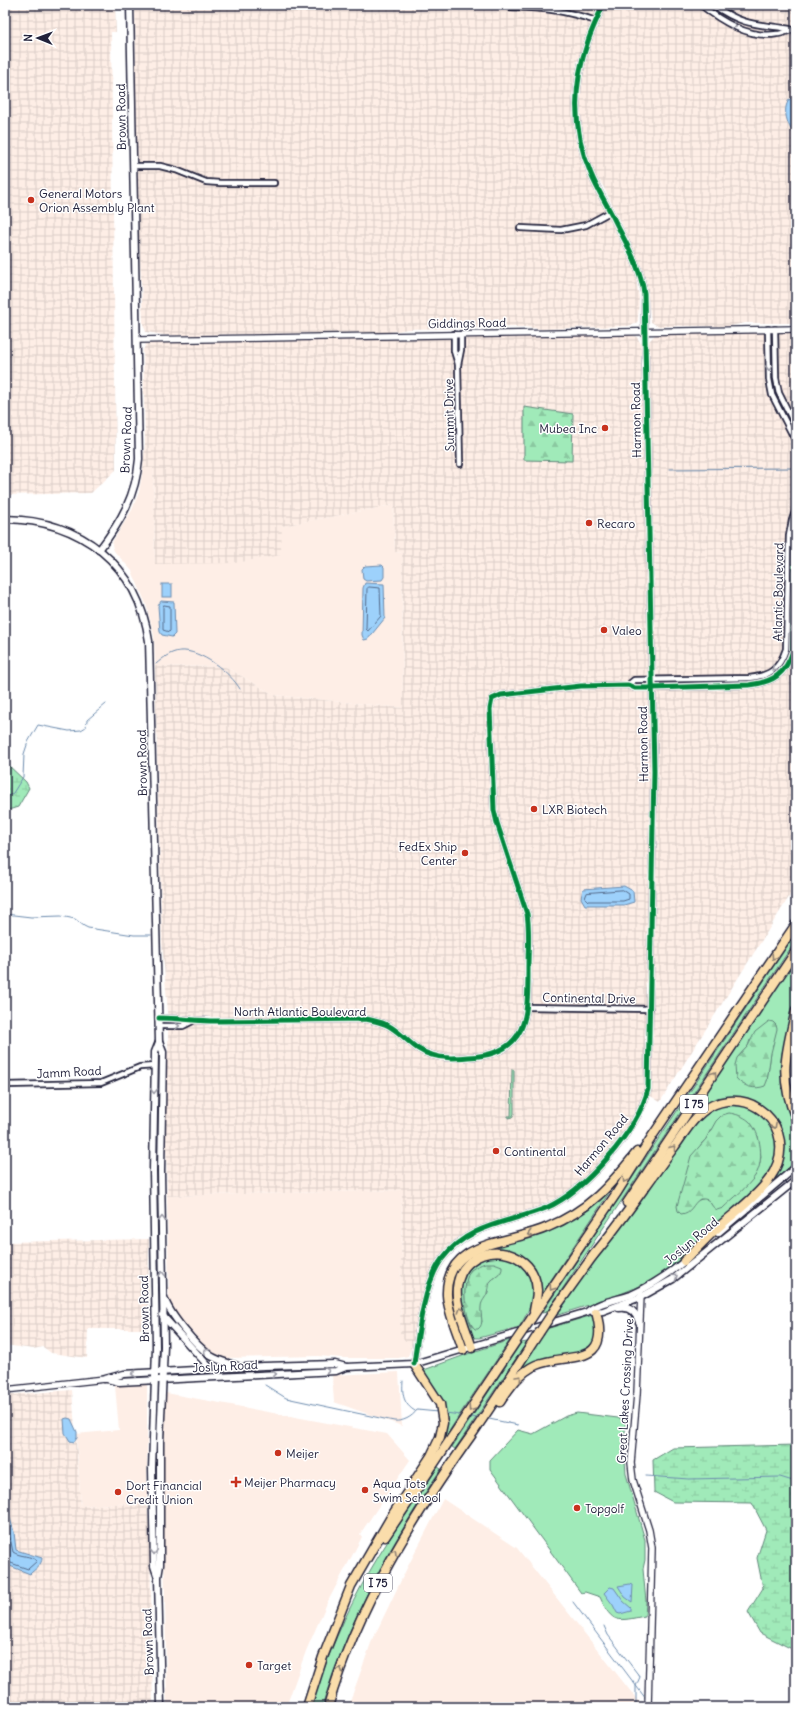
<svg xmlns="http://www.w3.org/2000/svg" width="801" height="1712" font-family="Delius,sans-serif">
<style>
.built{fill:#feeee6}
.industrial{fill:url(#industrial-grid)}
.green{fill:#a0eab9;stroke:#61867a;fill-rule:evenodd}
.forest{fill:url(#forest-firs);stroke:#61867a}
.wetland{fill:url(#wetland-marsh);stroke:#61867a}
.water{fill:#9dd1fb;stroke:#6c8bae}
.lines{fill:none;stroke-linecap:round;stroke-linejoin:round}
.shore{stroke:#536888;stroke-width:1}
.stream{stroke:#6c8bae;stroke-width:1}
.minor-casing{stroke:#22223b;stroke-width:8}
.tertiary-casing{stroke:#22223b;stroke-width:8}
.secondary-casing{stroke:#22223b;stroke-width:9}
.motorway-casing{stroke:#22223b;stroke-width:11}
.minor{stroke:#fff;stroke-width:4.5}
.tertiary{stroke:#fff;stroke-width:5.5}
.secondary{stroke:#fff;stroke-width:6}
.motorway{stroke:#faddab;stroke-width:8}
.motorway-bridge-casing{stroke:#22223b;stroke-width:11;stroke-linecap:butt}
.motorway-bridge{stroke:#faddab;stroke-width:8}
.cycleway-casing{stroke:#fff;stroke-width:8}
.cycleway{stroke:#00873e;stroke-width:5}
.oneway{stroke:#9c9ca7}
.oneway2{stroke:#8e8073}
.poi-dot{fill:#c8321e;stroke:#fff;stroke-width:1.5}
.labels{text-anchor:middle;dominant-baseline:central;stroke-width:3;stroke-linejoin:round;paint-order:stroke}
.shield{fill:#fff;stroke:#646476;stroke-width:1}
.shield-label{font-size:11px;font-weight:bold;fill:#22223b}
.street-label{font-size:12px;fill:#22223b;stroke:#fff}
.poi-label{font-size:12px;fill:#22223b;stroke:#fff;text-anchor:start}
</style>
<defs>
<pattern id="industrial-grid" width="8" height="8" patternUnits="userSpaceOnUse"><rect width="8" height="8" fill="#feeee6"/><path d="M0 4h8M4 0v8" fill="none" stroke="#d9ccc6"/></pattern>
<pattern id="forest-firs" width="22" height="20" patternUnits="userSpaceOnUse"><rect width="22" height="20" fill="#a0eab9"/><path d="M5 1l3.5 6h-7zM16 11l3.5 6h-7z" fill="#8ac8a0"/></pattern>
<pattern id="wetland-marsh" width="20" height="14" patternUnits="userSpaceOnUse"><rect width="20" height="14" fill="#a0eab9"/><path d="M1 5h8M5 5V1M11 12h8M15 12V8" fill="none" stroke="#8ac8a0"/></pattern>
</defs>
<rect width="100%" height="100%" fill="#fff"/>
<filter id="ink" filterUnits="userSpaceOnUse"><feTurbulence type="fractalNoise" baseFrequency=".025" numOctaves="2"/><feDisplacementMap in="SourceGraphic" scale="8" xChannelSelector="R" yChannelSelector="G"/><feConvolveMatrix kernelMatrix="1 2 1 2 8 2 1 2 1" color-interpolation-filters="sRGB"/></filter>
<g filter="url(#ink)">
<!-- built -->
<g class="built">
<path d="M153 467 155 564 281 555V526L393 505 395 552 402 553 403 708 274 695 226 667 155 666 154 635 146 604 132 571 114 551 112 545 113 541 132 510 139 492 143 468Z"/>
<path d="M402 1190 400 1334 411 1349 408 1356 398 1358H343L318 1356 226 1358 215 1354 203 1344 174 1311 169 1298V1290L167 1196Z"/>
<path d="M399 1372 402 1426 334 1402 332 1375Z"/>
<path d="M147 1384V1502L81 1506 76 1434 119 1430 115 1386Z"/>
<path d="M166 1393 387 1434 410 1460 360 1534 362 1537 327 1603 306 1651 286 1707H167L163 1492Z"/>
<path d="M443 1499 517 1548 643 1707H348L371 1643 407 1568Z"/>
</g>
<!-- industrial -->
<g class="industrial">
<path d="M5 5H115L116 32H111L116 470 91 493 5 495Z"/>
<path d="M135 5H599L577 62 572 96 573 119 576 142 583 166 635 271 639 298 638 321 635 324 628 326 542 329 524 327 409 329 390 332 185 335H164L146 332 143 324 138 215Z"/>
<path d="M607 5H796V323H745L730 326H659L656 325 651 322 647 289 643 270 621 222 603 186 594 173 585 147 582 133 579 106 580 84 583 62Z"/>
<path d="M796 331V886L660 1102 649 1095 651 1077 654 977 657 777 649 399V341L656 334Z"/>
<path d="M561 334 632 335 637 337 641 344 651 796 644 1090 637 1111 626 1128 593 1169 570 1189 556 1198 537 1207 473 1228 456 1239 447 1247 438 1257 428 1277 424 1290 411 1349 400 1335 402 1190 167 1196 165 1069 168 1052V1013L162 943 157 752 155 666 226 667 274 695 403 708 402 553 395 552 393 505 282 526 281 555 235 563 155 564 153 468H143L145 444 143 350 146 344 169 341Z"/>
<path d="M149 1239 148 1329H88L87 1358 51 1353 43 1347 33 1349 5 1345V1242Z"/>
<path d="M72 1390 81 1506 147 1502 150 1536 153 1707H5V1395Z"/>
</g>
<!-- green -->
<g class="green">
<path d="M796 933V940L547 1312 542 1313Z"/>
<path d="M796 958V999L782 1053 781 1069 783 1091 796 1126V1162L768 1185 782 1147 763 1109 719 1100 668 1150ZM750 1040 771 1053 767 1081 737 1058 748 1046Z"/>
<path d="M512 1069 514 1070V1114L512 1117 508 1118V1116H511Z"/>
<path d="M730 1104C747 1106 760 1110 769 1124 777 1135 780 1153 774 1165 761 1190 736 1208 715 1227 697 1243 679 1261 660 1276 627 1294 591 1304 555 1316L693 1124C704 1112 715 1107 730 1104ZM711 1129 758 1136 761 1157 759 1166 755 1176 711 1204 709 1200 705 1198 696 1201 701 1144 706 1139Z"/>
<path d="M615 1184 539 1298 532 1270 496 1250 459 1273 462 1329H461L451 1294 454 1276 465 1260 477 1251 531 1236Z"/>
<path d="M504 1256C510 1259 517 1261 521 1265 542 1283 532 1307 519 1327L479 1338H474L469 1332 459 1297 462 1277 471 1265 483 1258ZM496 1277C488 1281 490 1285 488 1292 487 1296 484 1297 482 1300 479 1306 481 1316 482 1322L472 1327C465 1312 463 1294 467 1278Z"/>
<path d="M593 1315C599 1329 596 1338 588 1350L550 1360 516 1377 546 1329Z"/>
<path d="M510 1340 462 1411 443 1441 441 1440 445 1425 424 1370 473 1352Z"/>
<path d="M527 1342 455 1449 452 1447 521 1343Z"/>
<path d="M577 1413 626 1419 624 1445 626 1474 645 1540V1560L643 1569 646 1602 645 1616C618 1621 612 1625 600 1597L585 1592 581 1593 490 1469V1460L518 1430 533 1434 566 1416Z"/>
<path d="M438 1467 441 1469C391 1543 348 1621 322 1707H311C326 1659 345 1613 371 1569 391 1534 416 1501 438 1467Z"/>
</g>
<!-- forest -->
<g class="forest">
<path d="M524 407 573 414 572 461 524 460Z"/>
<path d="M769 1021 773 1022 776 1025 777 1029 771 1053 767 1081 765 1086C755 1090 743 1087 736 1078L735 1065 737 1058 748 1046 755 1032Z"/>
<path d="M729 1113C736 1114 743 1116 749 1121 761 1133 765 1161 755 1176 748 1187 732 1199 723 1208L717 1210C708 1205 713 1198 700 1199 692 1204 692 1213 681 1214L678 1211 677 1206 691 1156 706 1139 716 1121 722 1115Z"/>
<path d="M485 1263H494L502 1266C503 1276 494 1276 489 1283 488 1286 488 1290 487 1293 486 1298 481 1301 481 1307 480 1315 485 1324 478 1329H475C464 1319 461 1282 471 1270 475 1267 480 1265 485 1263Z"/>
</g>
<!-- wetland -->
<g class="wetland">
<path d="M5 762 26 782 29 788 18 807 5 811Z"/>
<path d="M796 1445V1651L760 1633 748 1612 763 1588 757 1558 766 1530 752 1503 673 1502 654 1492 653 1460 673 1448Z"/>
</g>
<!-- water -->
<g class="water">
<path d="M796 94V137C787 125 778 104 796 94Z"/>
<path d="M382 565 384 567V577L382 580 366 581 363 579 362 569 365 566Z"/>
<path d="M365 583 384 584 385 618 368 639 364 640 362 635 363 588Z"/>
<rect x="162" y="584" width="10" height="13"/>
<path d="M161 601 174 602 175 634 172 637 162 635 160 632 158 606Z"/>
<path d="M624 886 633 891 634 902 624 905H585L581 898 583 889Z"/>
<path d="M67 1418 71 1419 77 1432V1438L74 1442 70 1441 65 1433 64 1419Z"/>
<path d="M5 1501 14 1532 16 1550 42 1558C42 1565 35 1569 30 1574L5 1564Z"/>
<path d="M630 1584 633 1585 632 1602 625 1597 618 1586Z"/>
<path d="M610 1587 614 1588 623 1601 631 1608V1611L620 1614 617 1613 613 1605 604 1593Z"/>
</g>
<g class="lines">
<!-- shore -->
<g class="shore">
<path d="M369 587 380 588 381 616 368 631 366 629 367 589Z"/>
<path d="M164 605 170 606V631L169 632 163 630V607Z"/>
<path d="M623 890 629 894V899L623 901H588L585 898 587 893Z"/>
<path d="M5 1514 13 1552C20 1557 31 1555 37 1561L28 1569 5 1561"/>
</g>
<!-- stream -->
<g class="stream">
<path d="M670 469 796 468"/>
<path d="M156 664C163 658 170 652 180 651 200 649 231 673 240 689"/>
<path d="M5 798 13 793 23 777 24 754 28 742 38 725 69 731 81 730 86 727 87 720 106 704"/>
<path d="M5 914 31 917 61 916 75 919 84 926 88 928 134 935H151"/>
<path d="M403 1381C402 1394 403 1404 415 1411"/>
<path d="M265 1385 286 1398 394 1421C403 1422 412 1417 417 1410L438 1412"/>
<path d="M446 1413 460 1415"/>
<path d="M472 1417 476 1418"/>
<path d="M489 1419 518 1425"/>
<path d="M646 1476 689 1479 780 1477 796 1482"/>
<path d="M573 1602 646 1699"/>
<path d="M604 1626 608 1635 640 1677 636 1686V1707"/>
</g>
<defs>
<g id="minor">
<path d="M701 5C722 22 749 39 777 34 782 34 787 31 792 30"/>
<path d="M713 5C743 26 757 24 790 29"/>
<path d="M510 7C544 8 564 10 596 21"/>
<path d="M133 166H160L176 170 206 182 220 183H274"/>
<path d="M520 228 561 230 586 225 610 212"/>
<path d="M768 329 769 379 772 395 796 442"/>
<path d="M775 329 776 378 779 393 796 427"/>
<path d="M454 334V351L458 364"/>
<path d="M460 464 458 365 461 350V334"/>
<path d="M628 685 634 680 749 678C769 676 779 670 786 649L789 536 792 520 796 509"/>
<path d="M528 1007 650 1009"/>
<path d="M159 1018C178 1018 197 1021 216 1021L366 1019C374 1021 382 1022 389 1026 405 1035 414 1051 432 1055 444 1059 456 1058 468 1057 529 1055 528 1015 528 966 528 949 530 931 527 914L497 823 494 810 490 709 492 699 501 695 581 686 628 685 635 688H652L749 685C773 682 785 675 793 651L796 536"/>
<path d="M159 1026H183L193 1021"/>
<path d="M5 1085 101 1083 140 1067 155 1066"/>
</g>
<g id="tertiary">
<path d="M137 340 796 329"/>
<path d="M641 1294 637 1394 631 1463 633 1480 649 1530 652 1548 648 1707"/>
<path d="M414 1364C418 1334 424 1283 442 1259 469 1224 508 1223 546 1208 585 1191 638 1130 648 1089L654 771 644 293C640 265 625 242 613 217 606 203 597 189 591 174 572 130 572 87 588 41 592 29 598 17 603 5"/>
<path d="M5 1390 105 1379"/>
</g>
<g id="secondary">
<path d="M5 519C81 520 138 564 149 641L159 1042 163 1052 161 1172 164 1346 160 1442V1565L158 1577 161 1707"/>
<path d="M99 550C121 522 136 495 139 459L130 5"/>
<path d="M718 1233 796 1167"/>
<path d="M164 1297C169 1314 196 1346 211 1356 219 1361 229 1363 237 1366"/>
<path d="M619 1308C630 1306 636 1313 639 1322"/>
<path d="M593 1312 603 1311 641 1297 673 1279 796 1180"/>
<path d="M162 1315 212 1370"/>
<path d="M105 1379 124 1374 264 1366 335 1364 346 1367 414 1364 587 1312C598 1302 617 1300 631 1295 651 1286 669 1274 686 1260"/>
<path d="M107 1379 119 1382 336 1371 346 1367"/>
<path d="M157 1575 154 1566 152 1469 156 1347 153 1171 155 1052 159 1042"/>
</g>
<g id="motorway">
<path d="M796 1010C786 1054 778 1075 796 1119"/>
<path d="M627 1203 796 951"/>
<path d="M592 1257C622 1222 647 1183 675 1146 685 1132 694 1116 709 1107 723 1099 743 1098 758 1108 767 1114 775 1123 778 1133 791 1174 747 1202 721 1225 708 1236 697 1249 684 1261"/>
<path d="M557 1306 595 1253"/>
<path d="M531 1319 616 1194 653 1135 796 924"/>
<path d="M472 1348C467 1331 455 1306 457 1288 461 1240 534 1241 537 1290 537 1297 535 1304 534 1311"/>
<path d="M463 1350C458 1333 448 1313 447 1295 445 1239 512 1244 548 1227 589 1210 610 1186 637 1152"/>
<path d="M500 1402C509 1388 520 1372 536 1365 566 1352 612 1369 596 1312"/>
<path d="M385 1537 516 1341"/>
<path d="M307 1707 323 1657 351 1586 391 1517 431 1456 440 1437 443 1423 440 1404 414 1364"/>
<path d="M328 1707C357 1605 414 1516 475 1430 497 1398 518 1365 539 1333"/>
</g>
</defs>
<!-- minor casing -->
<use href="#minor" class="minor-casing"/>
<!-- tertiary casing -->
<use href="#tertiary" class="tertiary-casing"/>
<!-- secondary casing -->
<use href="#secondary" class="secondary-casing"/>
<!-- motorway casing -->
<use href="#motorway" class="motorway-casing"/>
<!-- minor -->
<use href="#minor" class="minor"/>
<!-- tertiary -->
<use href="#tertiary" class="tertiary"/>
<!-- secondary -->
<use href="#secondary" class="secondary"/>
<!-- motorway -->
<use href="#motorway" class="motorway"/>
<defs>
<g id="motorway-bridge">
<path d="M539 1333 557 1306"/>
<path d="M516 1341 531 1319"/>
</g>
</defs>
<!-- motorway-bridge casing -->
<use href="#motorway-bridge" class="motorway-bridge-casing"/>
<!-- motorway-bridge -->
<use href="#motorway-bridge" class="motorway-bridge"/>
<defs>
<g id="cycleway">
<path d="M159 1018C178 1018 197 1021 216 1021L366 1019C374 1021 382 1022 389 1026 405 1035 414 1051 432 1055 444 1059 456 1058 468 1057 529 1055 528 1015 528 966 528 949 530 931 527 914L497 823 494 810 490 709 492 699 501 695 581 686 628 685 635 688H652L749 685C773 682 785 675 793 651L796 536"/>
<path d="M414 1364C418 1334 424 1283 442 1259 469 1224 508 1223 546 1208 585 1191 638 1130 648 1089L654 771 644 293C640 265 625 242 613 217 606 203 597 189 591 174 572 130 572 87 588 41 592 29 598 17 603 5"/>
</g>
</defs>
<!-- cycleway casing -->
<use href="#cycleway" class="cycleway-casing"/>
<!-- cycleway -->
<use href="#cycleway" class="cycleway"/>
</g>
<!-- one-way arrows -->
<defs><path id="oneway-chevron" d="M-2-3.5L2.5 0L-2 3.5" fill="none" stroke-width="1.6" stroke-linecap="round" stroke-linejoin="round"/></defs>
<g class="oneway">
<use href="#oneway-chevron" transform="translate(734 26) rotate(25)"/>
<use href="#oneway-chevron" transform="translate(769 368) rotate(89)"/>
<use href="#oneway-chevron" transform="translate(774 669) rotate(139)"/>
<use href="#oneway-chevron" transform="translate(177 1026) rotate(-1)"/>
<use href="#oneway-chevron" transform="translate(154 1091) rotate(91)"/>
<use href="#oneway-chevron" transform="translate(162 1219) rotate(-91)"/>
<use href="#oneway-chevron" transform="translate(162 1274) rotate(-91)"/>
<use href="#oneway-chevron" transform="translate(675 1277) rotate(-35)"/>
<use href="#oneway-chevron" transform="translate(206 1351) rotate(-138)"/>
<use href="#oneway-chevron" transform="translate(327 1371) rotate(-3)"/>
<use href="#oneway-chevron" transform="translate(134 1374) rotate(176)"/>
<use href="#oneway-chevron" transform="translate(274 1374) rotate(-4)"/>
<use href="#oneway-chevron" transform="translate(154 1552) rotate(88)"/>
</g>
<g class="oneway2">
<use href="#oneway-chevron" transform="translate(774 957) rotate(124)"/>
<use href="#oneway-chevron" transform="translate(714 1074) rotate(-56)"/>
<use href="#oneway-chevron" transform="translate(774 1126) rotate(61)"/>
<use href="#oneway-chevron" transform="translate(673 1148) rotate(-53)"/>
<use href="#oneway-chevron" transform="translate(625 1180) rotate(122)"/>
<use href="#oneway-chevron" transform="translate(530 1234) rotate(163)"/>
<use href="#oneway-chevron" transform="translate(552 1288) rotate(124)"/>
<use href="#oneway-chevron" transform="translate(461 1310) rotate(-107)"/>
<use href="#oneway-chevron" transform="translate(519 1378) rotate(-47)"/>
<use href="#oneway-chevron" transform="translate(471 1409) rotate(124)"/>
<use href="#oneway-chevron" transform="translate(394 1552) rotate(-60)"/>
<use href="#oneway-chevron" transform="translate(340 1670) rotate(-70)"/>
</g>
</g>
<!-- markers -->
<g class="poi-dot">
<circle cx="31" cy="200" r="4"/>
<circle cx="605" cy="428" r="4"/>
<circle cx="589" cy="523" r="4"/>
<circle cx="604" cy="630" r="4"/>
<circle cx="534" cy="809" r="4"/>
<circle cx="465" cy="853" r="4"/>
<circle cx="496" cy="1151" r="4"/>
<circle cx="278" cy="1453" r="4"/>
<path d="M234 1476h4v4h4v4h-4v4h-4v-4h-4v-4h4z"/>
<circle cx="365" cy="1490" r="4"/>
<circle cx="118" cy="1492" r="4"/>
<circle cx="577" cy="1508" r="4"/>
<circle cx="249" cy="1665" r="4"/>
</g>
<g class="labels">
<!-- shield labels -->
<g class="shield">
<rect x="680" y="1095" width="28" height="18" rx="3"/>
<rect x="364" y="1574" width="28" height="18" rx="3"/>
</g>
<g class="shield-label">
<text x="694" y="1104">I 75</text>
<text x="378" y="1583">I 75</text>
</g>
<!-- street labels -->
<g class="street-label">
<text transform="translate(121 117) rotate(-91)">Brown Road</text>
<text transform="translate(467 323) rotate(-1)">Giddings Road</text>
<text transform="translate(449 415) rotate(-91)">Summit Drive</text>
<text transform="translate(636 420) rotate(-91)">Harmon Road</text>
<text transform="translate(126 440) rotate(-88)">Brown Road</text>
<text transform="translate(778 592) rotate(-89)">Atlantic Boulevard</text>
<text transform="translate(643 744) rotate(-91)">Harmon Road</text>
<text transform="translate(142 763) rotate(-91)">Brown Road</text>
<text transform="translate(589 998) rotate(1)">Continental Drive</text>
<text x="300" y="1011">North Atlantic Boulevard</text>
<text transform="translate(69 1072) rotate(-3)">Jamm Road</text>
<text transform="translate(601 1145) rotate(-50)">Harmon Road</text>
<text transform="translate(691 1241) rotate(-40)">Joslyn Road</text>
<text transform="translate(144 1309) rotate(-91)">Brown Road</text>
<text transform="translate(225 1366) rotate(-3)">Joslyn Road</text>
<text transform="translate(625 1391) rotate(-87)">Great Lakes Crossing Drive</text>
<text transform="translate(148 1642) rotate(-92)">Brown Road</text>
</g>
<!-- poi labels -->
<g class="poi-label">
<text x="39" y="193">General Motors<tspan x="39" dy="14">Orion Assembly Plant</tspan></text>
<text x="597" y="428" text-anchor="end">Mubea Inc</text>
<text x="597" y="523">Recaro</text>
<text x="612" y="630">Valeo</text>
<text x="542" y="809">LXR Biotech</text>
<text x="457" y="846" text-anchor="end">FedEx Ship<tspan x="457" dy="14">Center</tspan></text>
<text x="504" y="1151">Continental</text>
<text x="286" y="1453">Meijer</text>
<text x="244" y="1482">Meijer Pharmacy</text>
<text x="373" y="1483">Aqua Tots<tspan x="373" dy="14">Swim School</tspan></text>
<text x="126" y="1485">Dort Financial<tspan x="126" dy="14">Credit Union</tspan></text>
<text x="585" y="1508">Topgolf</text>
<text x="257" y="1665">Target</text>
</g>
</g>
<!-- margin -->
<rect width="801" height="1712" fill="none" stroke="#fff" stroke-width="20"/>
<rect x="10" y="10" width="781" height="1692" fill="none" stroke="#22223b" stroke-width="1.5" filter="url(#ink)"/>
<!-- north arrow -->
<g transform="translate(38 38) rotate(271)" stroke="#ffffff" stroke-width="3" paint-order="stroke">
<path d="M0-3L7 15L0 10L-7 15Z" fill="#22223b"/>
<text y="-6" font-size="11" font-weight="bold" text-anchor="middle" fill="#22223b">N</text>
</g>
</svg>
